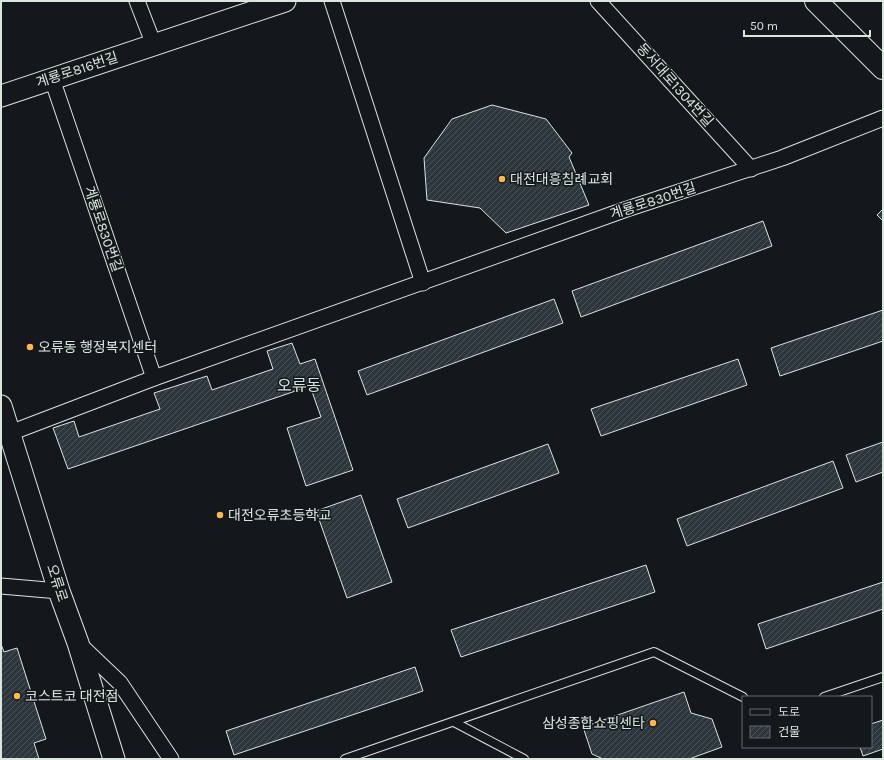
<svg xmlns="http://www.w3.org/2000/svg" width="884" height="760" font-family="Karla,'Noto Sans KR',sans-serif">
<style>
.building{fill:url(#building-hatch);stroke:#d8e6dc}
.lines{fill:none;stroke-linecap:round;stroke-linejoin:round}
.lane-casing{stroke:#d8e6dc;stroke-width:10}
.street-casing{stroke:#d8e6dc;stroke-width:17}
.secondary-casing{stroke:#d8e6dc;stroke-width:23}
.primary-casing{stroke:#d8e6dc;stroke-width:24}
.lane{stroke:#14181c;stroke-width:8}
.street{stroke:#14181c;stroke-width:15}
.secondary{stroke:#14181c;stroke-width:21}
.primary{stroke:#14181c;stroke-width:22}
.poi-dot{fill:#ffb74d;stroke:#14181c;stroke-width:1.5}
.labels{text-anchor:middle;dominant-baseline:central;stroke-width:3;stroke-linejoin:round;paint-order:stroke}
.street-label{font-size:14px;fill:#d8e6dc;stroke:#14181c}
.poi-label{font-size:14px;fill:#d8e6dc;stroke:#14181c;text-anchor:start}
.quarter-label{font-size:16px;fill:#d8e6dc;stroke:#14181c}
</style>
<defs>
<pattern id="building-hatch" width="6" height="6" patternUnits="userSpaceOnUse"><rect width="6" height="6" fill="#2c363c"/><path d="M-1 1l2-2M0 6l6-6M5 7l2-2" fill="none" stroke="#4a5358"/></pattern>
</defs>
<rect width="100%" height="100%" fill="#14181c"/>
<!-- building -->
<g class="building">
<path d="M492 105 546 119 572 153 569 157 589 205 506 233 480 208 427 200 424 158 452 119Z"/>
<path d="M883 209V221L877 215Z"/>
<path d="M763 221 772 246 581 317 572 291Z"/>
<path d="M554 299 563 323 367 395 358 371Z"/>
<path d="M883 310V341L780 376 771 348Z"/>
<path d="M292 343 300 364 315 359 353 470 306 486 287 428 321 417 310 386 68 469 53 428 74 421 79 437 160 409 154 393 207 376 212 390 273 369 267 351Z"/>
<path d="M738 359 747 385 601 436 591 409Z"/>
<path d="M883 442V472L856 482 846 455Z"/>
<path d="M548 444 559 473 408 528 397 499Z"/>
<path d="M833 461 843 488 687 546 677 519Z"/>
<path d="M361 495 392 582 347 598 316 511Z"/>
<path d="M646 565 655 592 461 657 451 630Z"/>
<path d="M883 582V609L766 649 758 624Z"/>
<path d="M1 644 4 652 17 648 46 739 34 743 39 759H1Z"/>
<path d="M415 667 423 691 234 755 226 731Z"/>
<path d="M684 692 691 713 712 719 722 747 689 759H603L592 754 583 727Z"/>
<path d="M883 720V749L863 756 860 747H871V724Z"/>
</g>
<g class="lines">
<defs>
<g id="lane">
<path d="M824 697 883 677"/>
<path d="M454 722 524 759"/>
<path d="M345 759 654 652 743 697"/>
</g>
<g id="street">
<path d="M137 1 154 45"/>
<path d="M332 1 423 283"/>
<path d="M598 1 751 169"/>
<path d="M52 79 154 378"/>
<path d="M10 433 154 378 624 210 782 158 883 118"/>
<path d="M1 586 59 591"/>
<path d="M79 644 120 683 171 759"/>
</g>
<g id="secondary">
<path d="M1 96 285 1"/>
<path d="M1 406 59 591 78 643 114 759"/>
</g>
<path id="primary" d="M816 1 883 68"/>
</defs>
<!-- lane casing -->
<use href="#lane" class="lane-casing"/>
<!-- street casing -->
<use href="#street" class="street-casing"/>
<!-- secondary casing -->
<use href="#secondary" class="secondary-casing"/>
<!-- primary casing -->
<use href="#primary" class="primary-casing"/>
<!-- lane -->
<use href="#lane" class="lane"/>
<!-- street -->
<use href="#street" class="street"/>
<!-- secondary -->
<use href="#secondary" class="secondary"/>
<!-- primary -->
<use href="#primary" class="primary"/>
</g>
<!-- markers -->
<g class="poi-dot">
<circle cx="502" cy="179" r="4"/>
<circle cx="30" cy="347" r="4"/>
<circle cx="220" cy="515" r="4"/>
<circle cx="17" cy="696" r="4"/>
<circle cx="653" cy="723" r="4"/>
</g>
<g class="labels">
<!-- street labels -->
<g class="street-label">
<text transform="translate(77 70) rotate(-18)">계룡로816번길</text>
<text transform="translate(675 85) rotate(48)">동서대로1304번길</text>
<text transform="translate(653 201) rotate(-18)">계룡로830번길</text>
<text transform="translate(103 229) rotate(71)">계룡로830번길</text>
<text transform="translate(57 583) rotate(72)">오류로</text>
</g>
<!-- poi labels -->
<g class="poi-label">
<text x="510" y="179">대전대흥침례교회</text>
<text x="38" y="347">오류동 행정복지센터</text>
<text x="228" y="515">대전오류초등학교</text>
<text x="25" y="696">코스트코 대전점</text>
<text x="645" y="723" text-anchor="end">삼성종합쇼핑센타</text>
</g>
<!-- quarter labels -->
<g class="quarter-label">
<text x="299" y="385">오류동</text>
</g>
</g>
<!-- border -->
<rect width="884" height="760" fill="none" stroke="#d8e6dc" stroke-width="4"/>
<!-- legend -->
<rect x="742" y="696" width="130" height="52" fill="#14181c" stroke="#626a69"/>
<rect x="750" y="709" width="20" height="6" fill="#14181c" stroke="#626a69"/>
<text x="778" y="716" font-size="12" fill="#d8e6dc">도로</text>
<rect x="750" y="726" width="20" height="12" fill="url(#building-hatch)" stroke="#626a69"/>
<text x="778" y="736" font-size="12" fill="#d8e6dc">건물</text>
<!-- scale -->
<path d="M744 30v6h126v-6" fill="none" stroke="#d8e6dc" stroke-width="2"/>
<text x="750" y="30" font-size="12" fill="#d8e6dc" stroke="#14181c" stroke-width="3" paint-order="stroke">50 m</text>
</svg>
